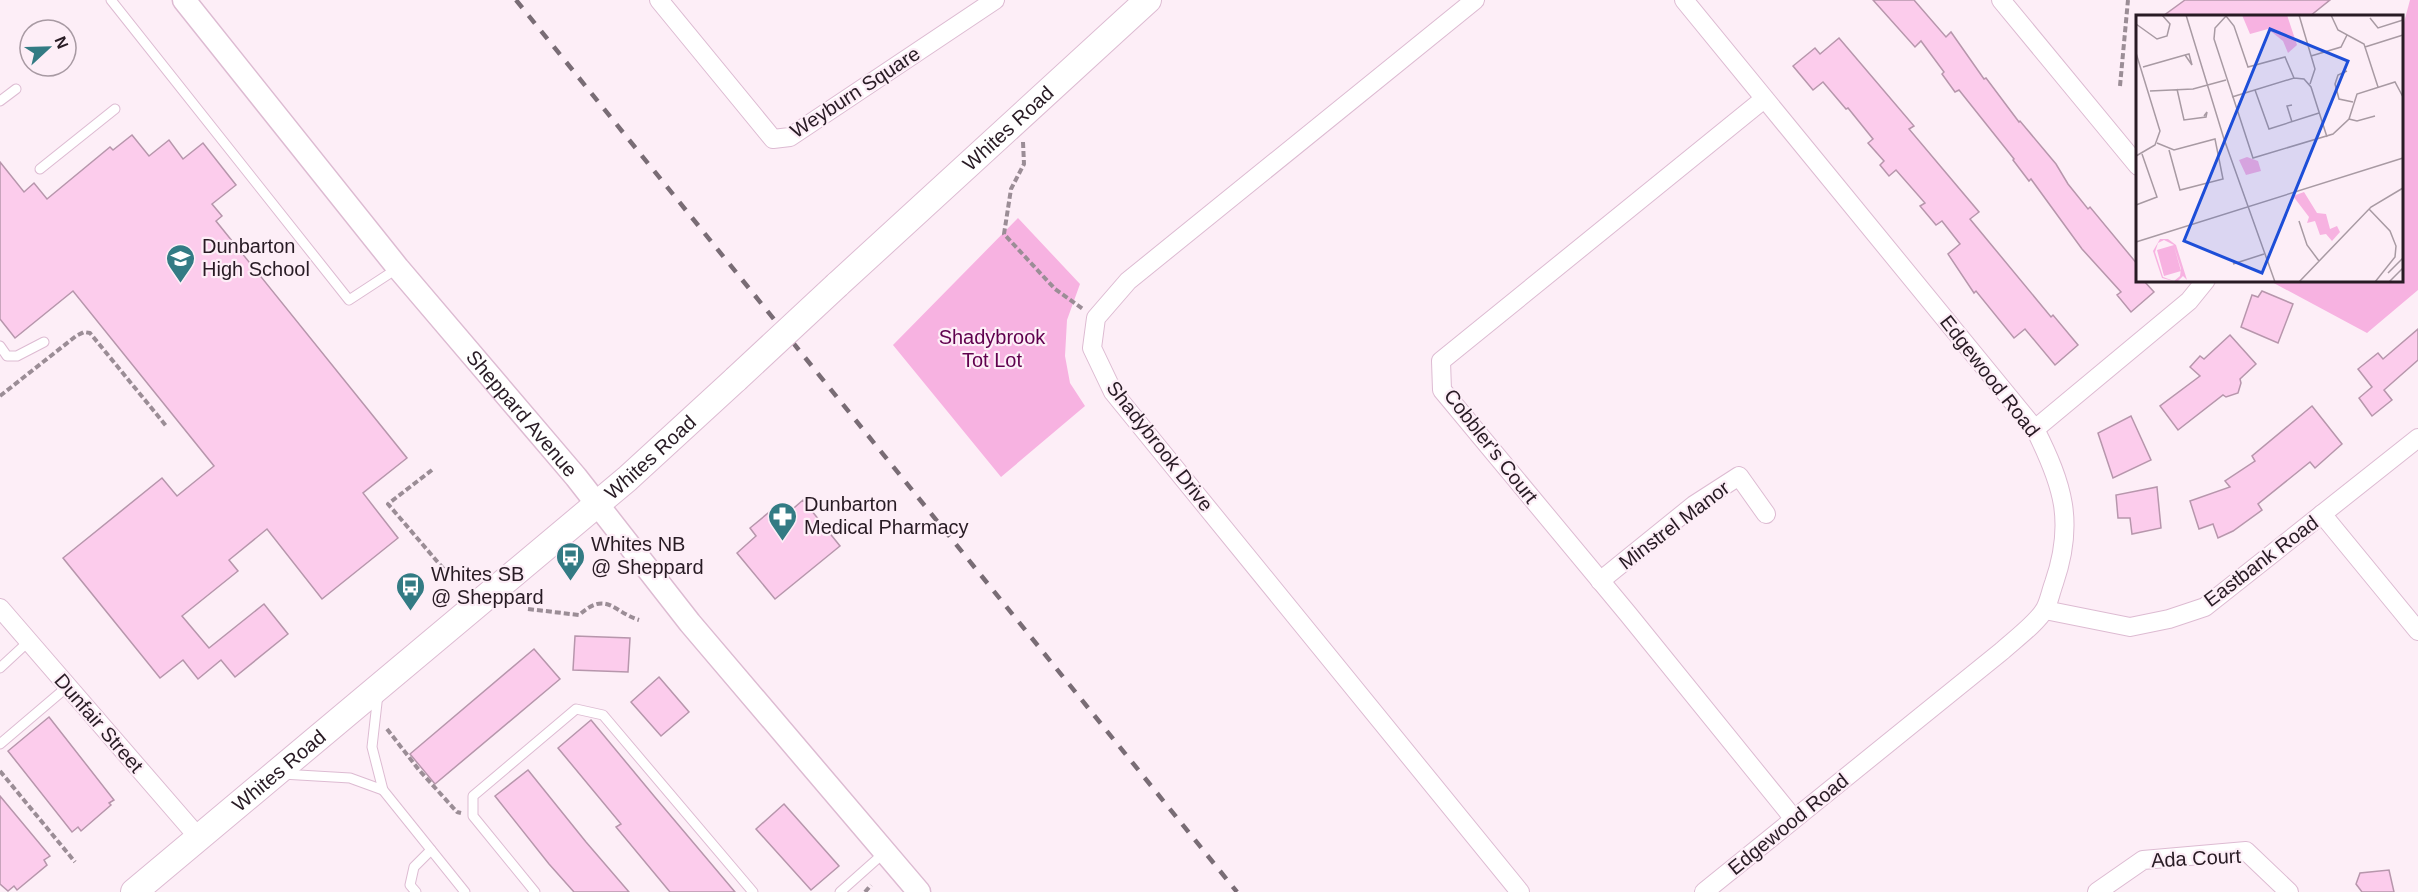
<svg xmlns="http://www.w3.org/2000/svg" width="2418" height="892" font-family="Helvetica,sans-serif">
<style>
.green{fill:#f7b2e1}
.building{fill:#fcccec;stroke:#b796ac;stroke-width:1.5}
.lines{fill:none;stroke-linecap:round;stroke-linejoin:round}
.service-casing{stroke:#ddbbd2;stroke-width:11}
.minor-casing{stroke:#ddbbd2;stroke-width:20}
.tertiary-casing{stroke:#ddbbd2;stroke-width:25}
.secondary-casing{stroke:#ddbbd2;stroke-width:28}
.path{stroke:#9b8d96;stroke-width:4;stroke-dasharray:6 3;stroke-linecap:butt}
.service{stroke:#fff;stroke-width:9}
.minor{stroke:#fff;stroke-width:18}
.tertiary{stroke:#fff;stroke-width:22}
.secondary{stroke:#fff;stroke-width:26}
.rail{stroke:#796c75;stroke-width:4.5;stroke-dasharray:10 10;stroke-linecap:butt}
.secondary-bridge-casing{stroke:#ddbbd2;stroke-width:28;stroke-linecap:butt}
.secondary-bridge{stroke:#fff;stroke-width:26}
.labels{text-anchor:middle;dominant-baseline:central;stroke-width:4.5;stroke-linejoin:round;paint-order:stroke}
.street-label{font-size:20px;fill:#281b24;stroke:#fdeef7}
.poi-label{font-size:20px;fill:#281b24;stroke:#fdeef7;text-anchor:start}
.park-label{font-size:20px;fill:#60014e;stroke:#fdeef7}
.inset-road{fill:none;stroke:#a89aa3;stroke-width:1.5}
.view{fill:#1d4ed8;fill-opacity:0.15;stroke:#1d4ed8;stroke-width:3}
.inset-edge{fill:none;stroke:#281b24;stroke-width:3}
</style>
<rect width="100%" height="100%" fill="#fdeef7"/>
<!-- green -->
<g class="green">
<path d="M2410 0H2418V290L2367 333 2270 281 2402 280V30Z"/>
<path d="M1018 218 1080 284 1067 320 1065 356 1070 383 1085 406 1001 477 893 345Z"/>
</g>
<!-- building -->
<g class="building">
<path d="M1873 0H1914L1946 37 1951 32 1984 79 1986 78 2019 122 2020 121 2056 164 2068 184 2088 209 2090 207 2138 265V280H2143L2154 292 2131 312 2117 295 2121 292 2082 249 2031 179 2029 181 2013 160 2014 159 1959 90 1955 92 1942 74 1944 72 1921 41 1915 47Z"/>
<path d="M2185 0H2330L2310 16H2163Z"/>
<path d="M1839 38 1914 126 1909 129 1979 212 1970 219 2051 317 2053 315 2078 345 2055 365 2025 329 2014 338 1976 291 1974 293 1948 254 1960 244 1942 221 1936 225 1920 206 1925 203 1896 170 1889 176 1880 165 1884 161 1868 143 1873 139 1848 108 1846 109 1823 82 1813 90 1793 66 1815 48 1820 54Z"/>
<path d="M132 135 149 156 169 140 183 159 203 143 236 185 212 204 222 216 216 221 407 458 363 493 398 538 322 599 267 529 229 560 238 571 182 616 209 648 264 604 288 634 235 677 221 660 198 679 183 660 160 678 63 558 162 478 177 496 214 466 73 291 15 338 0 319V162L24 192 34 183 47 199 110 147 113 150Z"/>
<path d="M2262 291 2293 304 2278 343 2241 327 2252 295 2258 297Z"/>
<path d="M2418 329V360L2384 390 2392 400 2372 416 2359 398 2372 387 2358 369 2378 353 2383 359Z"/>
<path d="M2230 335 2256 364 2240 379 2241 383 2238 393 2226 397 2223 395 2178 430 2160 406 2200 376 2190 367 2200 356 2204 359Z"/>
<path d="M2312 406 2342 444 2315 468 2310 462 2258 504 2262 510 2233 531 2218 538 2213 524 2199 529 2190 501 2230 487 2225 481 2255 461 2252 456Z"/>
<path d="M2131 416 2151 460 2113 478 2098 433Z"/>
<path d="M2157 487 2161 528 2132 534 2130 518H2118L2116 495Z"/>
<path d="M803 500 840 546 775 599 737 553 756 536 750 528 779 504 787 514Z"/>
<path d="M575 636 630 638 628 672 573 670Z"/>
<path d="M534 649 560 679 435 784 410 754Z"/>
<path d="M659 677 689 712 661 736 631 702Z"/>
<path d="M49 717 114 800 109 803 111 805 81 831 78 827 72 832 8 751Z"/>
<path d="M591 720 654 796 735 892H670L616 827 621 824 558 748Z"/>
<path d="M528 770 586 842 629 892H574L549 864 495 796Z"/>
<path d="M0 796 50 856 44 860 47 865 17 890 14 886 8 891 0 884Z"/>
<path d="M784 804 839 866 811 890 756 829Z"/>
<path d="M2389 870 2394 892H2362L2356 884 2360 873Z"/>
</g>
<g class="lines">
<defs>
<g id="service">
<path d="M111 0 349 300 398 268"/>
<path d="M0 101 16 89"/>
<path d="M40 169 115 109"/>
<path d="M0 346 7 356H17L44 342"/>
<path d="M0 668 28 642"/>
<path d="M378 694 372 747 383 790 465 892"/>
<path d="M0 744 67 687"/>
<path d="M282 774 350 778 383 790"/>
<path d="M416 892 410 885 414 867 431 850"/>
<path d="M535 892 473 816V796L576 709 603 715 753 892"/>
<path d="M840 892 885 852"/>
</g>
<g id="minor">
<path d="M659 0 773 139 790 137 995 0"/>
<path d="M1475 0 1128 281 1096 318 1092 348 1113 392 1520 892"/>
<path d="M1684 0 2035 429C2063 485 2075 522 2054 583 2051 591 2049 602 2045 609 2037 623 2014 640 2002 651L1704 892"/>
<path d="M2001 0 2138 166"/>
<path d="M1764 99 1441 361 1442 390 1628 614 1794 819"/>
<path d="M2035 429 2189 301 2206 280"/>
<path d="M2322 514 2418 631"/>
<path d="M1600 581 1694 505 1739 476 1766 514"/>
<path d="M0 608 199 838"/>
<path d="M2045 610 2130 627 2169 619 2205 607 2418 438"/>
<path d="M2097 892 2143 860 2246 851 2289 892"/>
</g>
<g id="tertiary">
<path id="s1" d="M184 0 398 268 576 477 690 623 919 892"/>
</g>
<g id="secondary">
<path id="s2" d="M837 285 1148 0"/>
<path id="s3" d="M134 892 627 479 736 379"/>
</g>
</defs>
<!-- service casing -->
<use href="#service" class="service-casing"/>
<!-- minor casing -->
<use href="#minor" class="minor-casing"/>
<!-- tertiary casing -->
<use href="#tertiary" class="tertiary-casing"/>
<!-- secondary casing -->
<use href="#secondary" class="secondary-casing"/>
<!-- path -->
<g class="path">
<path d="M2120 86 2128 0"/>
<path d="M1023 142 1024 164 1011 189 1004 234 1055 289 1083 309"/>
<path d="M0 396 76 336 84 332 90 333 167 427"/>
<path d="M432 470 388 504 453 580"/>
<path d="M528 609 579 615C607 590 613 612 639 620"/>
<path d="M387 729 419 770 457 812 461 813"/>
<path d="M0 771 75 862"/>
<path d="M865 892 871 885"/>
</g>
<!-- service -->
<use href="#service" class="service"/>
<!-- minor -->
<use href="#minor" class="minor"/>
<!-- tertiary -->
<use href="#tertiary" class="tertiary"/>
<!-- secondary -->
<use href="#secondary" class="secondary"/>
<!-- rail -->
<path class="rail" d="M516 0 1237 892"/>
<defs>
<path id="secondary-bridge" d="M736 379 837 285"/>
</defs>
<!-- secondary-bridge casing -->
<use href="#secondary-bridge" class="secondary-bridge-casing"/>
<!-- secondary-bridge -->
<use href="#secondary-bridge" class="secondary-bridge"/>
</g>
<!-- icons -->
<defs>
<symbol id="school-pin" viewBox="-11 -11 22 30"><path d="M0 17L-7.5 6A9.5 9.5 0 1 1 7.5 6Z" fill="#337b84" stroke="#fdeef7"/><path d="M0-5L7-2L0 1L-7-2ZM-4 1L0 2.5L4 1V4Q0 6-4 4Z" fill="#fff"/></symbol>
<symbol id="pharmacy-pin" viewBox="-11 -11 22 30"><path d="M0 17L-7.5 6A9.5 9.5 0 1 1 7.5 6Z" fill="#337b84" stroke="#fdeef7"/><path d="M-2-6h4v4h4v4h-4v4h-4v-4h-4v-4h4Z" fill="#fff"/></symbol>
<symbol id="bus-pin" viewBox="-11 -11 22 30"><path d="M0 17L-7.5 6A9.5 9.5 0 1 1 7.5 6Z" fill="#337b84" stroke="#fdeef7"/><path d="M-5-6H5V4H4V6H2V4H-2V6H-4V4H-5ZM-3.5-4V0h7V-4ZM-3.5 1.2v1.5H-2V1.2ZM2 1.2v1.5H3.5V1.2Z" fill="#fff"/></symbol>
</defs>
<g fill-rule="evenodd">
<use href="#school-pin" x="164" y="242" width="33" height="45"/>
<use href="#pharmacy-pin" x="766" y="500" width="33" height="45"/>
<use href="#bus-pin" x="554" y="540" width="33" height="45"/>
<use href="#bus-pin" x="394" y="570" width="33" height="45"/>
</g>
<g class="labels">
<!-- street labels -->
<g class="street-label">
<text transform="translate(855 92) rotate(-33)">Weyburn Square</text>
<text stroke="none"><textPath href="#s2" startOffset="232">Whites Road</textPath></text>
<text transform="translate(1990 376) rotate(52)">Edgewood Road</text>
<text stroke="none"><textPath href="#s1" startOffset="534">Sheppard Avenue</textPath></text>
<text transform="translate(1160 446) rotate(52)">Shadybrook Drive</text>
<text transform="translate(1491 446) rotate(52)">Cobbler's Court</text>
<text stroke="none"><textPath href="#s3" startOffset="675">Whites Road</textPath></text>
<text transform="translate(1674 525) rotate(-37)">Minstrel Manor</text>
<text transform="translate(2261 561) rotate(-37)">Eastbank Road</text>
<text transform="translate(99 723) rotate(49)">Dunfair Street</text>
<text stroke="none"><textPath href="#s3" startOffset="189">Whites Road</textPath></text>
<text transform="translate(1788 824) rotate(-39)">Edgewood Road</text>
<text transform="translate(2196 858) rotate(-3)">Ada Court</text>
</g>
<!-- poi labels -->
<g class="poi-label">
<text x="202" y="246">Dunbarton<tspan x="202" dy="23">High School</tspan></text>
<text x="804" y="504">Dunbarton<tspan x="804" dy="23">Medical Pharmacy</tspan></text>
<text x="591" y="544">Whites NB<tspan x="591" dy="23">@ Sheppard</tspan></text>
<text x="431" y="574">Whites SB<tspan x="431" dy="23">@ Sheppard</tspan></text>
</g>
<!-- park labels -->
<g class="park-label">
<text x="992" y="337">Shadybrook<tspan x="992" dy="23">Tot Lot</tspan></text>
</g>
</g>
<!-- overview -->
<g transform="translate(2136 15)">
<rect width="267" height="267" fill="#fdeef7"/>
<path d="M106 0H151L161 30 152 38 147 26 132 14 114 19ZM111 142 122 146 125 156 110 160 103 145ZM168 177 181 198 190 199 194 214 201 211 204 217 196 226 190 219 184 220 179 206 171 208 173 202 157 181ZM24 224H32L40 230 51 265 47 261 41 267 26 263 17 236ZM28 225 38 230 21 235 28 261 45 256 38 231 45 254 44 261 38 266 27 262 19 237 22 228Z" fill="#f7b2e1" fill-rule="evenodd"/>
<path class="inset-road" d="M50 0 88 124 139 267M91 0 79 13 78 24 117 143 197 119 213 104 221 79 259 67 267 82M163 0 179 54 174 69M195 0 202 15 228 29 242 72M90 1 98 11 112 52 149 42 158 63M234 3 242 13 267 5M0 9 21 24 31 21 34 9 26 0M229 32 267 20M0 38 24 116 19 130 0 141M175 41 205 32 211 20M7 52 49 40 53 39 56 50 49 40M211 56 202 60 199 69 203 84 217 87M41 74 48 105 70 102 71 97 68 101M119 75 133 114 183 98M14 76 57 74 90 65M96 82 158 63 168 64 175 72 191 122M156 90 151 91 156 107M213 104 221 106 239 101M21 128 38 135 79 124 87 164 44 175 33 135M0 190 21 182 6 139M233 194 254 216 260 231 259 242 239 267M163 206 171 230 183 246M0 227 267 143M97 249 128 239M252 258 267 243M163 267 235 192 267 173M253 267 267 253"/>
<path class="view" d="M134 14 212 46 126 258 48 226Z"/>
<rect width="267" height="267" class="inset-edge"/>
</g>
<!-- north arrow -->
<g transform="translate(48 48) rotate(68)"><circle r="28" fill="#fdeef7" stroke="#a89aa3" stroke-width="1.5"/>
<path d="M0-4.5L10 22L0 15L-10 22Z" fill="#337b84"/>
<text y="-9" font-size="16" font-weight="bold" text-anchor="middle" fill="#281b24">N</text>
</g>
</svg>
